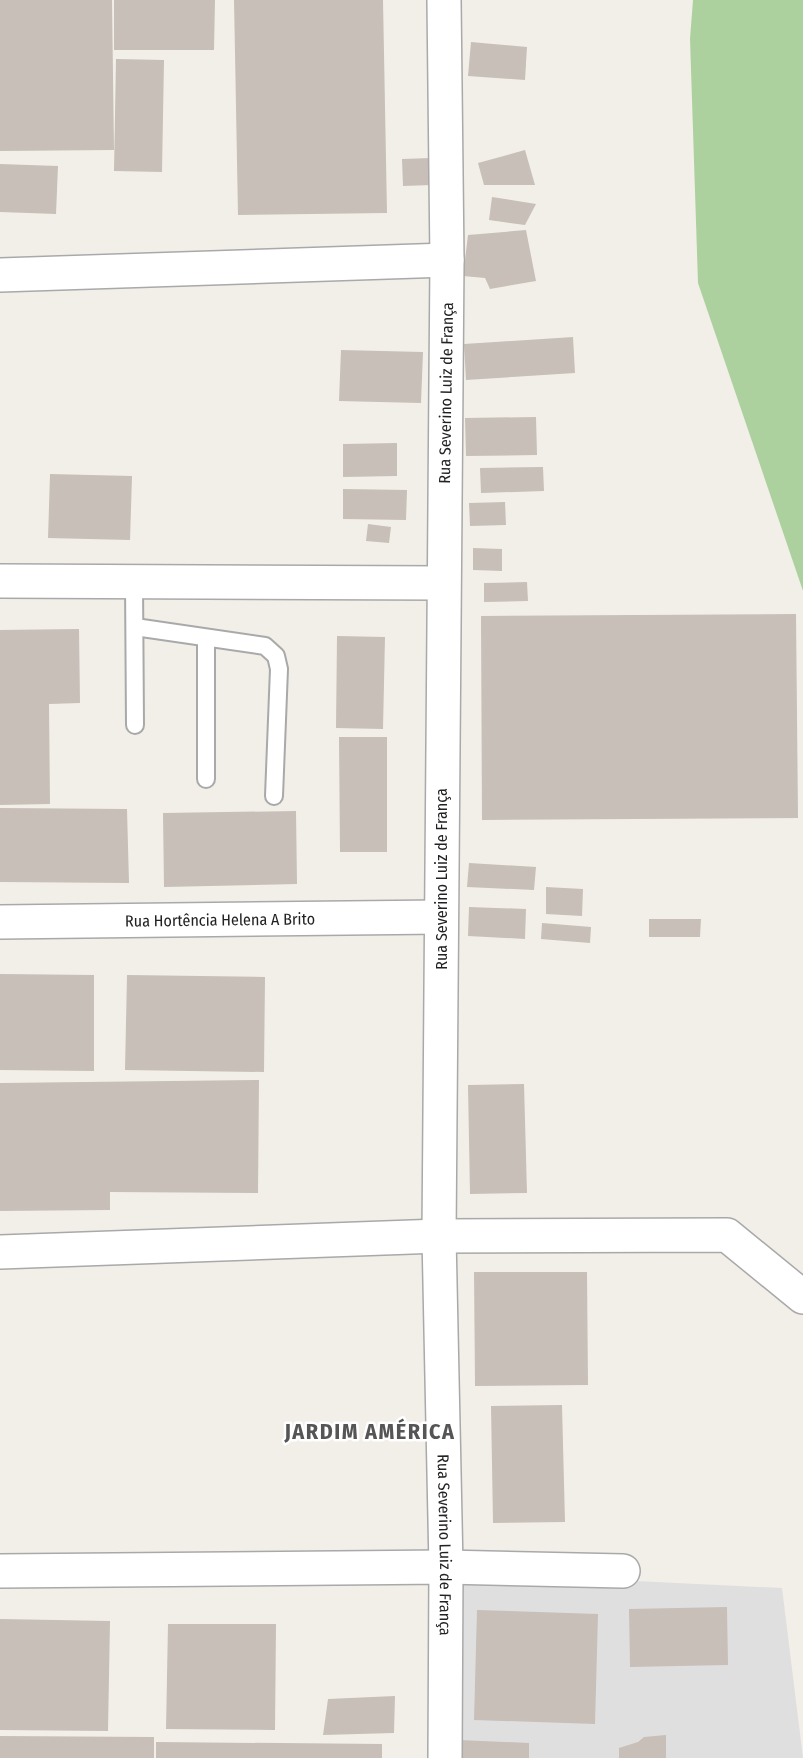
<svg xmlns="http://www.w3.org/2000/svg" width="803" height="1758" font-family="'Fira Sans Condensed',sans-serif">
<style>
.residential{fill:#e0dfdf}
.forest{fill:#add19e}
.building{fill:#c7bfb8}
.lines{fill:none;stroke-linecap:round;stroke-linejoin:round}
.lane-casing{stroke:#a9a9a9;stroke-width:20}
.street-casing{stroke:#a9a9a9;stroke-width:36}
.lane{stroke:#fff;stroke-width:16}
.street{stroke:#fff;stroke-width:33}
.labels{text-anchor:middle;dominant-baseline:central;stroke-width:5;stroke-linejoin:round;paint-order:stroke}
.street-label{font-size:16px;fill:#222;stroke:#fff}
.district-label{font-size:22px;font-weight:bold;letter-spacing:1.5px;fill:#555;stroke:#fff}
</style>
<rect width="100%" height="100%" fill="#f2efe9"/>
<!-- residential -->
<path class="residential" d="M452 1572 782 1588 803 1758H459Z"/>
<!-- forest -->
<path class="forest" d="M693 0H803V591L698 283 690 39Z"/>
<!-- building -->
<g class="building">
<path d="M0 0H112L114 150 0 151Z"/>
<path d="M114 0H215L214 50H114Z"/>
<path d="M234 0H383L387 213 238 215Z"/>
<path d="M471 42 527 47 525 80 468 76Z"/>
<path d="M116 59 164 60 162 172 114 171Z"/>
<path d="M525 150 535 185H484L478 163Z"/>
<path d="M431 158 432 185 403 186 402 159Z"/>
<path d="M0 164 58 166 56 214 0 212Z"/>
<path d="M492 197 536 204 525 225 489 220Z"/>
<path d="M526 230 536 281 490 289 485 278 463 276 468 235Z"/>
<path d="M573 337 575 373 466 380 464 344Z"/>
<path d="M341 350 423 352 421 403 339 401Z"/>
<path d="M536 417 537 455 466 456 465 418Z"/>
<path d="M397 443V476L343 477V444Z"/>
<path d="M543 467 544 491 481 493 480 468Z"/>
<path d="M50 474 132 476 130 540 48 538Z"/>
<path d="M343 489 407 490 406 520 343 519Z"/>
<path d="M505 502 506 525 470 526 469 503Z"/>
<path d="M368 524 391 527 389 543 366 541Z"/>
<path d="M473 548 502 549V571L473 570Z"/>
<path d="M527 582 528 601 484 602V583Z"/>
<path d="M796 614 798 818 482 820 481 616Z"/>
<path d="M79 629 80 703 49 704 50 804 0 805V630Z"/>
<path d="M337 636 385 637 383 729 336 728Z"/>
<path d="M339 737H387V852H340Z"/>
<path d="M0 808 127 809 129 883 0 882Z"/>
<path d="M296 811 297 884 164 887 163 813Z"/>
<path d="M469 863 536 867 534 890 467 887Z"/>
<path d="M546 887 583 889 582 916 546 914Z"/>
<path d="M469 907 526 909 525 939 468 936Z"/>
<path d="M649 919H701L700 937H649Z"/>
<path d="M542 923 591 927 590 943 541 939Z"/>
<path d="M0 974 94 975V1071L0 1070Z"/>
<path d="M127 975 265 977 264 1072 125 1070Z"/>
<path d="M259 1080 258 1193 110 1192V1182V1210L0 1211V1083Z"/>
<path d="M524 1084 527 1193 470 1194 468 1085Z"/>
<path d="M474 1272H587L588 1385 475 1386Z"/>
<path d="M562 1405 565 1522 493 1523 491 1406Z"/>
<path d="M727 1607 728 1665 630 1667 629 1609Z"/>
<path d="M477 1610 598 1614 595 1724 474 1720Z"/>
<path d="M0 1619 110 1621 108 1731 0 1730Z"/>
<path d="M168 1624H276L275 1730 166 1729Z"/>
<path d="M395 1696 394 1733 323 1735 328 1699Z"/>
<path d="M666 1735V1758H619V1748L638 1742 644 1737Z"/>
<path d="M0 1736 154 1737V1758H0Z"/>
<path d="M459 1740 529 1743V1758H459Z"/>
<path d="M156 1742 382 1744V1758H156Z"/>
</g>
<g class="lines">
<defs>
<g id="lane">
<path d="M134 582 135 725"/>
<path d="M135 627 265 646 276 656 279 669 274 796"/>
<path d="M206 779V638"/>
</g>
<g id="street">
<path id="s1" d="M444 0 447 260 439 1236 446 1567 445 1758"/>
<path d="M0 275 447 260"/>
<path d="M0 581 443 583"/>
<path id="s2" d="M0 922 441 917"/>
<path d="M0 1252 439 1236 727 1235 803 1297"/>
<path d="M0 1571 446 1567 623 1571"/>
</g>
</defs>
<!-- lane casing -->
<use href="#lane" class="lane-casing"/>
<!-- street casing -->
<use href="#street" class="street-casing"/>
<!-- lane -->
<use href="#lane" class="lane"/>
<!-- street -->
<use href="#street" class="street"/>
</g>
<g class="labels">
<!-- street labels -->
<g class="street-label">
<text transform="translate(446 393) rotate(-89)">Rua Severino Luiz de França</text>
<text transform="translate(441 879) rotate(-90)">Rua Severino Luiz de França</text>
<text stroke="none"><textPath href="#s2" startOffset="220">Rua Hortência Helena A Brito</textPath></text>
<text stroke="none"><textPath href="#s1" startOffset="1545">Rua Severino Luiz de França</textPath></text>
</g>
<!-- district labels -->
<g class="district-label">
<text x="370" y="1431">JARDIM AMÉRICA</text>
</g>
</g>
</svg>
